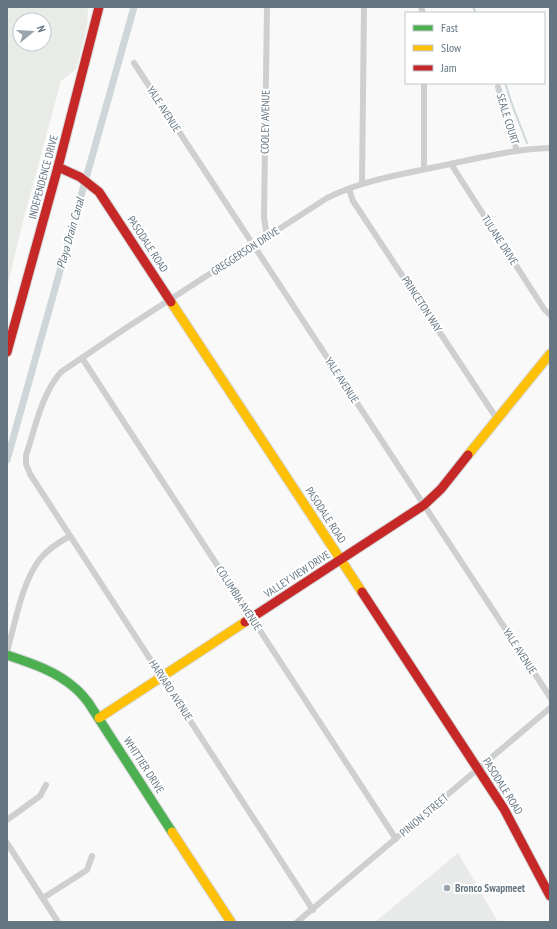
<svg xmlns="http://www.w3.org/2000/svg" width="557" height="929" font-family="'PT Sans Narrow',sans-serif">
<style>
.built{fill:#e8e9e9}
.green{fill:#e8ebe6;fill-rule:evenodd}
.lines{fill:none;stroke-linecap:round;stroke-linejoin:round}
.stream{stroke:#ced6d9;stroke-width:2}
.canal{stroke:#ced6d9;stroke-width:7}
.fast-casing{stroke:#d5d6d7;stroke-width:11}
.slow-casing{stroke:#d5d6d7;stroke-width:11}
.jam-casing{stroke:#d5d6d7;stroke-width:11}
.street{stroke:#cecfd0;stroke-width:6}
.fast{stroke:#4caf50;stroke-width:9}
.slow{stroke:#ffc107;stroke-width:9}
.jam{stroke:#c62828;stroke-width:9}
.poi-dot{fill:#99a4ac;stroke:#fff;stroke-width:1.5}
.labels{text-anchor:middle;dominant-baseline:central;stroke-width:4;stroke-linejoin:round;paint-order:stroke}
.street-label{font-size:11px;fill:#657683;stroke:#fff}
.poi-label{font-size:11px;font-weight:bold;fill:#657683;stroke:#fff;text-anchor:start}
.water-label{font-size:12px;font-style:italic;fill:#60757c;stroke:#fff}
</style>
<rect width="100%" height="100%" fill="#f9f9f9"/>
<!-- built -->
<path class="built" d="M458 853 498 922H375Z"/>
<!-- green -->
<path class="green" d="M7 7H88L87 27 76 69 61 81 23 221 7 288ZM20 20H44V44H20Z"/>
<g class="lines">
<!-- stream -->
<g class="stream">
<path d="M473 7 476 13"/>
<path d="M505 83 513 107 527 143"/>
</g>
<!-- canal -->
<path class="canal" d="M7 460 134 7"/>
<defs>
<path id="fast" d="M7 655C31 663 56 671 75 688 80 692 84 697 88 702L172 832"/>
<g id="slow">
<path d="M171 302 362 592"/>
<path d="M468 455 550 354"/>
<path d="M99 718 245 622"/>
<path d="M172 832 231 922"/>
</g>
<g id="jam">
<path d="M58 167 80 177 99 192 171 302"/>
<path d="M7 352 58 167 99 7"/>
<path d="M362 592 504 809 550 896"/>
<path d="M245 622 424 505 441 489 468 455"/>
</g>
</defs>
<!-- fast casing -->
<use href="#fast" class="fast-casing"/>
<!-- slow casing -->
<use href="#slow" class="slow-casing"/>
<!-- jam casing -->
<use href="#jam" class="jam-casing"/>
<!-- street -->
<g class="street">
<path d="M421 7 423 13"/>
<path d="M134 63 550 697"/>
<path d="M498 87 517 151"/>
<path d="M451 164 544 309 550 315"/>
<path d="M424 169V83"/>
<path d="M362 184 364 7"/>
<path d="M349 189 353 201 497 419"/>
<path d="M267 237 264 217 267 7"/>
<path d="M82 358 396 839"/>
<path d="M7 652C15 623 22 582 40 559 48 549 59 542 70 536"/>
<path d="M7 820 40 796 46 785"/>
<path d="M7 843 58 922"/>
<path d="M43 898 87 870 92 856"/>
<path d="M313 910 30 474 26 464V455C36 426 41 395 61 372L126 328 327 198C365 179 409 173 450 164 483 157 516 149 550 148"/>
<path d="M297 922 550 708"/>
</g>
<!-- fast -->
<use href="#fast" class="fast"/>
<!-- slow -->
<use href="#slow" class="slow"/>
<!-- jam -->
<use href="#jam" class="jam"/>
</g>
<!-- markers -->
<circle class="poi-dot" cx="447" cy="888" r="4"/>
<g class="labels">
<!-- street labels -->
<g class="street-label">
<text transform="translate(164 109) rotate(57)">YALE AVENUE</text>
<text transform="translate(508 119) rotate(73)">SEALE COURT</text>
<text transform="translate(265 122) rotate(-89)">COOLEY AVENUE</text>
<text transform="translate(43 177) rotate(-75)">INDEPENDENCE DRIVE</text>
<text transform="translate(500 240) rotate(57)">TULANE DRIVE</text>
<text transform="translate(148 244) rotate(57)">PASODALE ROAD</text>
<text transform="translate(245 251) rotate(-33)">GREGGERSON DRIVE</text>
<text transform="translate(422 304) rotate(57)">PRINCETON WAY</text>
<text transform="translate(342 380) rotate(57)">YALE AVENUE</text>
<text transform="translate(326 515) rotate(57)">PASODALE ROAD</text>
<text transform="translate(297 574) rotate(-33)">VALLEY VIEW DRIVE</text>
<text transform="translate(239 598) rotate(57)">COLUMBIA AVENUE</text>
<text transform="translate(520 651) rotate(57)">YALE AVENUE</text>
<text transform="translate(171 690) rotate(57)">HARVARD AVENUE</text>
<text transform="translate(144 765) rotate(57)">WHITTIER DRIVE</text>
<text transform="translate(503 786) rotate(58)">PASODALE ROAD</text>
<text transform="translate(424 815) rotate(-40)">PINION STREET</text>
</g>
<!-- poi labels -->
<g class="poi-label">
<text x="455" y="888">Bronco Swapmeet</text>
</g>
<!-- water labels -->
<g class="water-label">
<text transform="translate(70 233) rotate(-74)">Playa Drain Canal</text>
</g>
</g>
<!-- border -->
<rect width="557" height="929" fill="none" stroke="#657683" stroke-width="16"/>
<!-- legend -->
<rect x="405" y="12" width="140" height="72" fill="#ffffff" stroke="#c1c8cd"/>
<rect x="413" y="25" width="20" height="6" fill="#4caf50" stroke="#c1c8cd"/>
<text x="441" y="32" font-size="12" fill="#657683">Fast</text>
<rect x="413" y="45" width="20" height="6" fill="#ffc107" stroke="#c1c8cd"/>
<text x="441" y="52" font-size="12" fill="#657683">Slow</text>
<rect x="413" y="65" width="20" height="6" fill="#c62828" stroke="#c1c8cd"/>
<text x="441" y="72" font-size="12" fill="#657683">Jam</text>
<!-- north arrow -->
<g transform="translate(32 32) rotate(72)"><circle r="19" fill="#ffffff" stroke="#c1c8cd"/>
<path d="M0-3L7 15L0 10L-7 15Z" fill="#99a4ac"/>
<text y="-6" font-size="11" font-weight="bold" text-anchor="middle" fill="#657683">N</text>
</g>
</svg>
